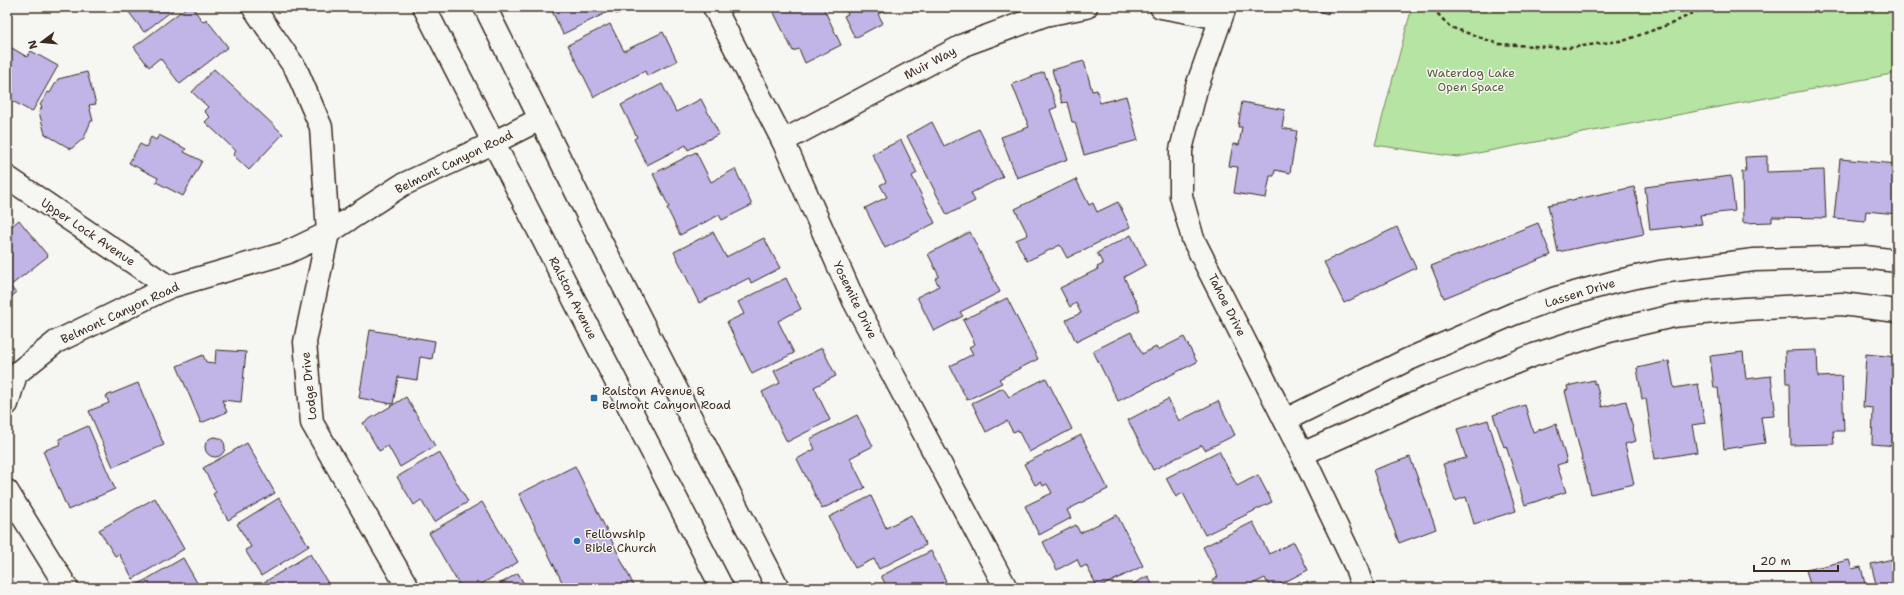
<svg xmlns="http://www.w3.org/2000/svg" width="1904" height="595" font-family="'Shantell Sans',sans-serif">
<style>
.green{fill:#b5e4a3;stroke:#788760}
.building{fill:#c1b4e6;stroke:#3b2a1e}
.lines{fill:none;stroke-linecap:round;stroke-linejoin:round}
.minor-casing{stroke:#3b2a1e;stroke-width:25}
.secondary-casing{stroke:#3b2a1e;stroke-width:25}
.path{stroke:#3b2a1e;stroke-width:2.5;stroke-dasharray:4 3;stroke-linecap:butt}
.minor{stroke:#f6f6f2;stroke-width:22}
.secondary{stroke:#f6f6f2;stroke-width:22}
.poi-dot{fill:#1f6fb2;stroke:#f6f6f2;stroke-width:1.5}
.labels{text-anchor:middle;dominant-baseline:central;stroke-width:3;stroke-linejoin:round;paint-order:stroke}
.street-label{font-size:12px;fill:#3b2a1e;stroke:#f6f6f2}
.park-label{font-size:12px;fill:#5a583f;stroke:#f6f6f2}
.poi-label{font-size:12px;fill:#3b2a1e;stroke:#f6f6f2;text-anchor:start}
</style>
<rect width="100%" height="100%" fill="#f6f6f2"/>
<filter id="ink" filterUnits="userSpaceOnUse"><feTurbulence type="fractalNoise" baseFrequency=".025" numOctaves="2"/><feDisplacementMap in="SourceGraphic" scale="8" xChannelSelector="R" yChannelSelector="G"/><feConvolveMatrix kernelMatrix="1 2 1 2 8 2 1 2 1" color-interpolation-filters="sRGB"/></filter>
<g filter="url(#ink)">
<!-- green -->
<path class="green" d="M1412 7H1897V73L1457 157 1375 145Z"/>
<!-- building -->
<g class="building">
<path d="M125 7H177L144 32Z"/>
<path d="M187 7H192L203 22 206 19 228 47 180 84 160 58 149 67 134 47Z"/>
<path d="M550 7H630L616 14 614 9 563 34Z"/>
<path d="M771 7H823L841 45 805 63 799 49 793 51Z"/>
<path d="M844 7H887L889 9 878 14 883 23 855 38 844 16 848 14Z"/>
<path d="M1306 7H1330L1328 14Z"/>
<path d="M610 24 624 51 663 32 677 61 647 76 645 71 594 97 568 45Z"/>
<path d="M7 45 27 57 31 51 58 66 32 112 7 98Z"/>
<path d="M1084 61 1092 91 1097 90 1100 103 1126 96 1138 140 1084 155 1075 122H1072L1067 102 1062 103 1052 70Z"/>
<path d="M214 69 283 134 249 170 233 155 236 151 205 122 210 117 204 111 208 107 192 92Z"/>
<path d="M87 72 96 104 89 105 93 121H91L84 138 71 149 45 134 39 112 42 107 40 105 48 92 50 93 58 79Z"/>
<path d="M1044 72 1057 107 1050 110 1068 159 1017 178 1001 137 1029 127 1012 84Z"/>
<path d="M662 84 676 112 701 99 719 134 688 150 686 145 647 165 634 139 637 137 621 105Z"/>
<path d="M1242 102 1285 110 1282 128 1297 131 1290 173 1275 170 1274 176H1270L1266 198 1234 193 1238 167 1229 166 1233 144 1239 145 1242 127H1238Z"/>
<path d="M932 122 944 146 979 129 1003 177 971 193 975 201 947 215 907 136Z"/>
<path d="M159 135 186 149 184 152 202 161 183 196 156 182 158 178 129 163 140 144 146 147 151 137 156 140Z"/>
<path d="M901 140 917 173 912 176 935 223 885 248 865 208 887 197 880 185 886 182 872 154Z"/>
<path d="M696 152 711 182 735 169 752 205 722 220 719 215 680 235 667 208 669 207 653 174Z"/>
<path d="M1767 156V172L1824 170 1826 218 1772 217V222L1743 223 1742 172H1746L1745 157Z"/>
<path d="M1840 159 1897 164V214L1866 211 1865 221 1834 218Z"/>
<path d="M1731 176 1735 211 1700 215 1702 224 1650 230 1645 187Z"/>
<path d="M1076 179 1089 205 1093 203 1097 212 1118 202 1130 227 1067 258 1060 245 1027 261 1016 240 1028 235 1015 209Z"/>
<path d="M1634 187 1644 234 1558 252 1548 205Z"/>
<path d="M19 220 48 256 10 286 16 293 7 300V230Z"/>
<path d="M1538 223 1551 255 1444 298 1431 266Z"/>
<path d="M1397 227 1416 268 1344 303 1324 262Z"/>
<path d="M713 232 726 257 764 238 780 268 751 283 749 278 699 303 674 252Z"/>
<path d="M970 232 1000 292 960 312 963 316 934 331 917 297 939 286 935 279 939 276 928 254Z"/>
<path d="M1131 235 1146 265 1124 277 1140 310 1076 342 1066 320 1081 313 1076 303 1070 307 1060 288 1098 269 1097 267 1103 264 1097 253Z"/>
<path d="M786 278 801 309 778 321 794 353 752 374 727 322 744 314 738 302Z"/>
<path d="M1007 298 1038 359 999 379 1002 383 967 400 950 366 973 354 969 347 975 344 963 320Z"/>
<path d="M370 330 435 341 432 359 420 357 417 380 398 377 393 404 359 398Z"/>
<path d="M1131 332 1142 354 1156 347 1158 350 1184 337 1197 362 1118 401 1093 351Z"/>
<path d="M822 348 836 376 814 387 830 420 787 442 762 392 780 383 774 371Z"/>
<path d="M216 350 246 352 241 402 222 400 227 412 201 423 177 366 203 355 206 362 215 363Z"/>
<path d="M1817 350 1818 377 1842 376 1844 431H1833L1834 444 1791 445 1790 383H1786L1785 351Z"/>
<path d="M1743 352 1746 379 1771 376 1775 409H1773L1774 416 1761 417 1765 443 1724 449 1718 388H1714L1710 356Z"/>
<path d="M1866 354 1897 357V446L1872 444 1873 408 1863 407Z"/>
<path d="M1669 361 1674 388 1698 384 1705 423 1692 425 1697 452 1655 459 1646 399H1642L1637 368Z"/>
<path d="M1046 378 1072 429 1029 452 1018 430 1013 432 1007 421 986 432 972 403 1003 388 1009 397Z"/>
<path d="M1594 380V384L1596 383 1602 407 1626 401 1636 441 1625 444 1634 484 1591 494 1565 391 1568 390 1567 386Z"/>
<path d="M138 383 164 445 113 467 89 411 109 403 106 396Z"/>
<path d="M406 397 435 446 400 467 388 446 379 451 363 423Z"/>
<path d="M1168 399 1179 421 1218 401 1235 435 1205 450 1202 445 1153 470 1128 420Z"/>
<path d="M1525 405 1533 432 1556 424 1567 462 1557 465 1566 492 1525 505 1506 446 1504 447 1493 415Z"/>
<path d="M857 415 873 446 850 458 865 488 822 509 797 459 815 449 810 439Z"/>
<path d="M1488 420 1516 511 1474 524 1466 497 1455 501 1443 464 1466 458 1457 429Z"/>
<path d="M88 426 115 489 68 510 43 451 61 444 59 439Z"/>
<path d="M1081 435 1108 489 1067 510 1071 518 1039 535 1025 506 1052 493 1047 484 1043 486 1041 482 1035 485 1024 464Z"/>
<circle cx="215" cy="447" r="10"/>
<path d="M247 443 275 493 228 520 213 494 216 492 203 468Z"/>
<path d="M1219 451 1237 486 1258 475 1272 502 1205 535 1183 493 1176 497 1166 478Z"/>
<path d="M439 452 468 502 434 522 421 500 414 505 397 477Z"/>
<path d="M1410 457 1436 529 1399 543 1373 470Z"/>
<path d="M575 466 635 588H565L519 494Z"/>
<path d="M871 496 886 528 911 515 926 545 879 569 874 559 855 568 829 517Z"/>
<path d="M155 498 184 549 133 579 119 554 115 556 99 530Z"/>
<path d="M279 498 309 546 261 576 245 550 251 547 237 524Z"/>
<path d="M482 502 518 562 475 588H461L429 533Z"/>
<path d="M1117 515 1143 566 1098 588 1086 565 1081 568 1077 559 1057 570 1043 542 1076 525 1080 533Z"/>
<path d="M1253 522 1269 554 1294 542 1308 570 1273 588H1270L1265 578 1244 588H1216L1212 580 1218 577 1203 547Z"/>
<path d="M931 551 946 581 932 588H885L887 587 881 576Z"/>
<path d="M310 554 331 588H255Z"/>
<path d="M183 558 200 588H136L135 586Z"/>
<path d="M1897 558V588H1877L1871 564Z"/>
<path d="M1849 560 1852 569 1861 567 1866 588H1811L1806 570Z"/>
<path d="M518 573 526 588H493Z"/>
<path d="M1148 576 1154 588H1125Z"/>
<path d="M1300 581 1302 584 1308 581 1311 588H1287Z"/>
</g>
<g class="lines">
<defs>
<g id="minor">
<path d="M253 7 296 69 321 127 328 233 305 342 312 423 408 588"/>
<path d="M714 7 783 141 854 301 1006 588"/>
<path d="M1161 7 1220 18"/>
<path d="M1225 7 1196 89 1181 150V196L1193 239 1302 454 1355 565 1363 588"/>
<path d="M783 141 966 44 1045 15 1086 7"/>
<path d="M7 177 169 287"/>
<path d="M7 404 16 374 56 342 169 287 286 253 328 233 402 185 493 143 540 119"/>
<path d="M1285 420 1407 360 1513 314 1556 298 1618 281 1660 272 1754 260 1865 257 1897 261"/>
<path d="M1302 454 1434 395 1534 355 1609 331 1673 316 1744 309 1842 304 1897 311"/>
<path d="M7 491 67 588"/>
</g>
<g id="secondary">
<path d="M424 7 722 588"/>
<path d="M485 7 598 236 778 588"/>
</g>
</defs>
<!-- minor casing -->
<use href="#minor" class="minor-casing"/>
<!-- secondary casing -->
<use href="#secondary" class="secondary-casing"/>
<!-- path -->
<path class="path" d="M1439 7 1437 13 1450 27 1499 44 1568 48 1626 40 1673 23 1705 7"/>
<!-- minor -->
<use href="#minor" class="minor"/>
<!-- secondary -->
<use href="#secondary" class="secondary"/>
</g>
</g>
<!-- markers -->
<g class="poi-dot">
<rect x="590" y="394" width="8" height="8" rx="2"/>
<circle cx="577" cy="541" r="4"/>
</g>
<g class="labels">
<!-- street labels -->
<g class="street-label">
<text transform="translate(930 63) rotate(-28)">Muir Way</text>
<text transform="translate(454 162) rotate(-26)">Belmont Canyon Road</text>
<text transform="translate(88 232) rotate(34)">Upper Lock Avenue</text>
<text transform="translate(1580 293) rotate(-17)">Lassen Drive</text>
<text transform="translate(573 298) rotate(63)">Ralston Avenue</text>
<text transform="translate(855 300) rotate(64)">Yosemite Drive</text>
<text transform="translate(1227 305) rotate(63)">Tahoe Drive</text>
<text transform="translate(120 313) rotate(-25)">Belmont Canyon Road</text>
<text transform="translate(309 386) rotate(-96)">Lodge Drive</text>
</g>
<!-- park labels -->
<g class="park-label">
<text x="1471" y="73">Waterdog Lake<tspan x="1471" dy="14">Open Space</tspan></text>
</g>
<!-- poi labels -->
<g class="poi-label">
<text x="602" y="391">Ralston Avenue &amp;<tspan x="602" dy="14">Belmont Canyon Road</tspan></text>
<text x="585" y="534">Fellowship<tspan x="585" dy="14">Bible Church</tspan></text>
</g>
</g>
<!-- margin -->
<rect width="1904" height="595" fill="none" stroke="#f6f6f2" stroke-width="24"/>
<rect x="12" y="12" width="1880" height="571" fill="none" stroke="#3b2a1e" stroke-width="1.5" filter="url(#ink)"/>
<!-- north arrow -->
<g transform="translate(42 42) rotate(254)" stroke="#f6f6f2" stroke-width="3" paint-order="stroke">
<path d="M0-3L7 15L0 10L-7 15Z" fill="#3b2a1e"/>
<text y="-6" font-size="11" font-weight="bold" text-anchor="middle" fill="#3b2a1e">N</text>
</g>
<!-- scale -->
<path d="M1754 565v6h84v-6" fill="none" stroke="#3b2a1e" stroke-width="2"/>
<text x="1760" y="565" font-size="12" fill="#3b2a1e" stroke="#f6f6f2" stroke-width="3" paint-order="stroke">20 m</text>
</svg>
